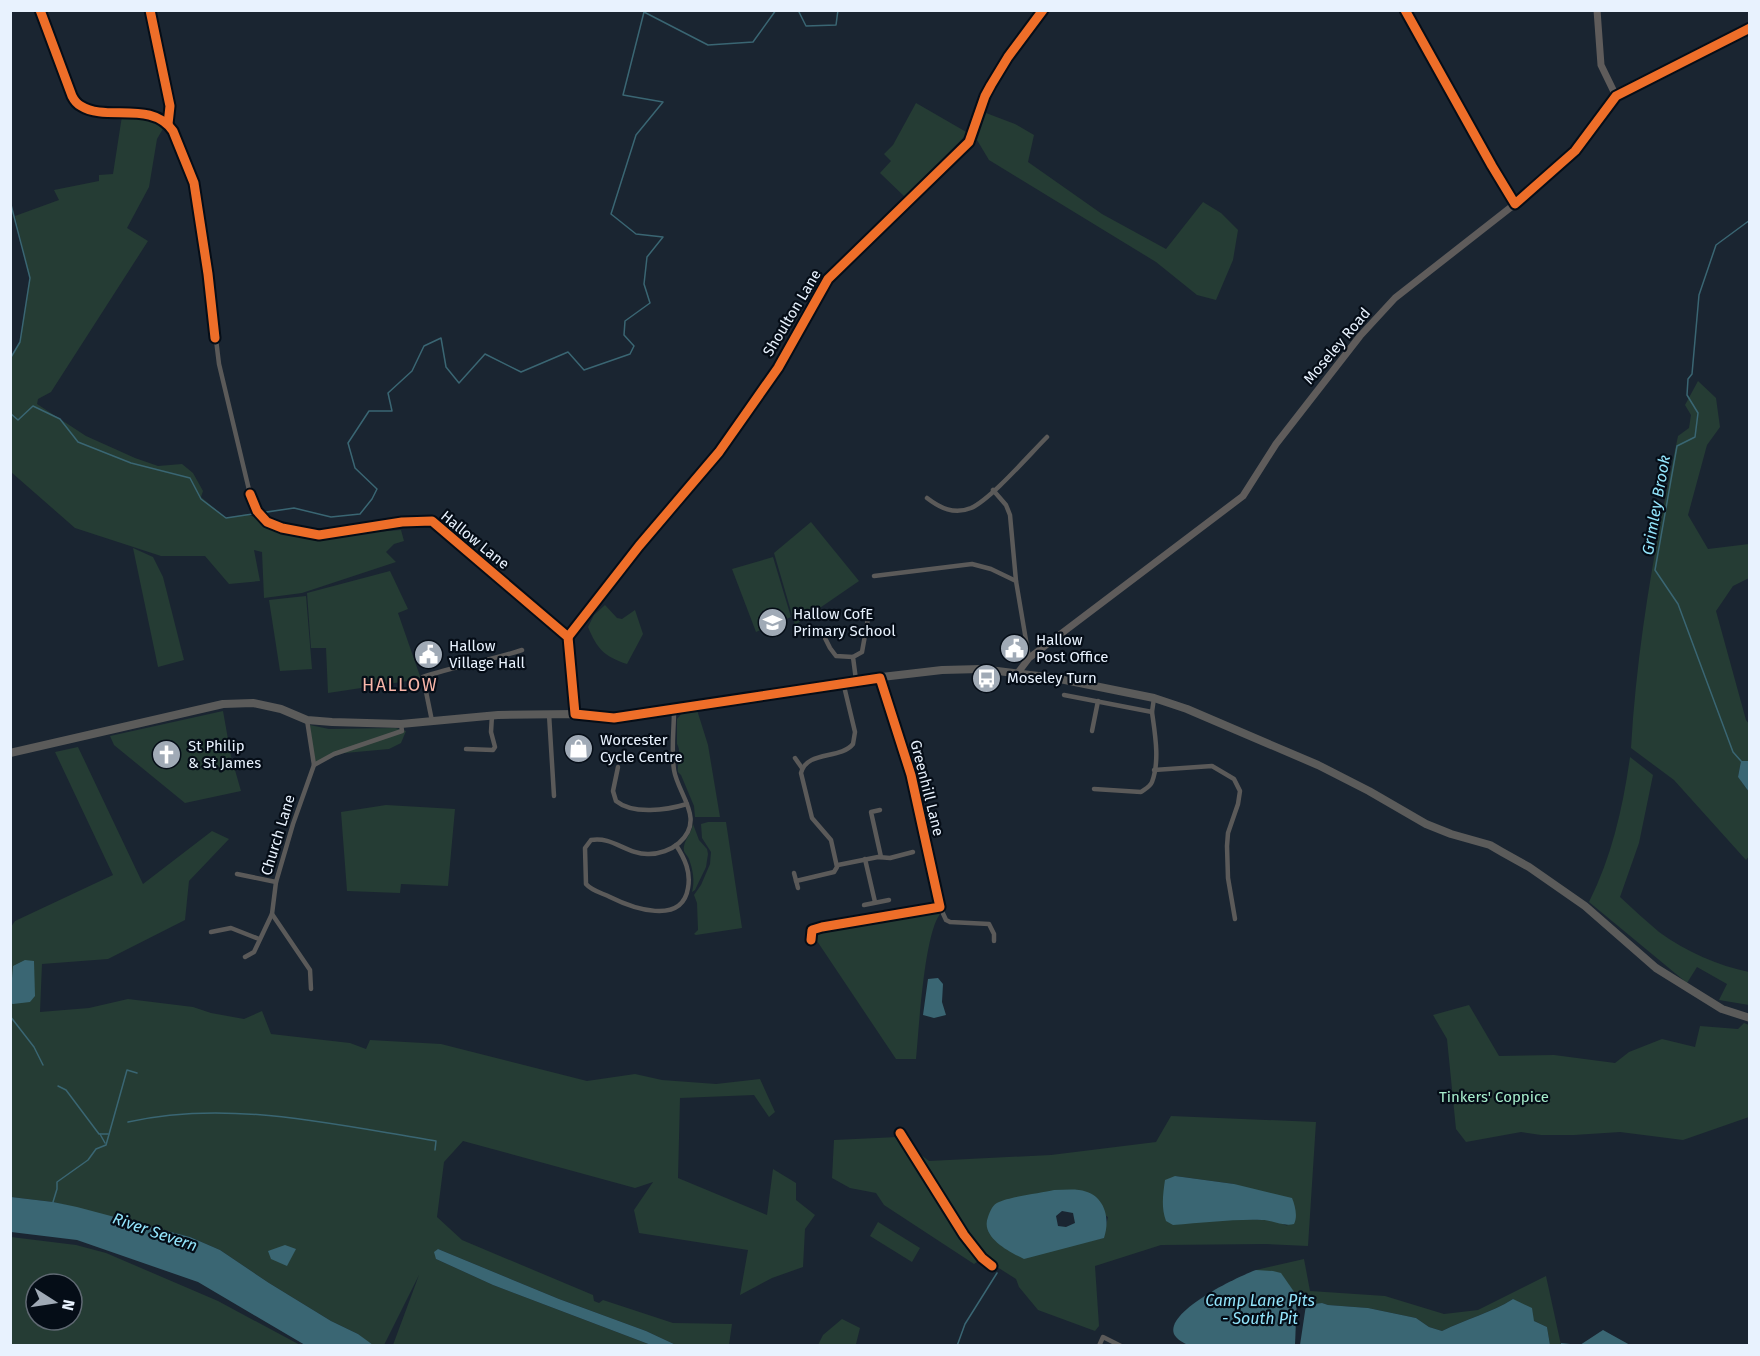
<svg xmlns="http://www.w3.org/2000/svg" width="1760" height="1356" font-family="'Fira Sans',sans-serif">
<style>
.green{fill:#253c34;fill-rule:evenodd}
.water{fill:#3a6673;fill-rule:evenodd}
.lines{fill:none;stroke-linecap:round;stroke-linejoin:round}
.stream{stroke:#3a6673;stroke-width:1.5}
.street{stroke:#5b5a59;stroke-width:4.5}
.secondary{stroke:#5f5c5b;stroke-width:7}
.primary{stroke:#5b5b5a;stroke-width:8}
.cycleway-casing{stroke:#050d17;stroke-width:13}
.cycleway{stroke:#ee6e29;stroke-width:9}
.labels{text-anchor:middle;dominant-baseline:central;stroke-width:4.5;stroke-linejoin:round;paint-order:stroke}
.street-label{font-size:15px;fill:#e8f2fe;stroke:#050d17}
.poi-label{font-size:15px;fill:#e8f2fe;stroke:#050d17;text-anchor:start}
.park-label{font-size:15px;fill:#a6edcb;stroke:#050d17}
.water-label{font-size:16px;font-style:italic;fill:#93e5fc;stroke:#050d17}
.quarter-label{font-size:18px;letter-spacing:1.5px;fill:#f9b6a9;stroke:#050d17}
</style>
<rect width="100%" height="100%" fill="#1a2531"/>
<!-- green -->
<g class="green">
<path d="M916 103 968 133 905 197 880 173 891 161 884 154 893 145Z"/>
<path d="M986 113 1015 124 1034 135 1028 162 1102 214 1166 249 1203 202 1221 213 1238 230 1233 260 1216 300 1197 295 1156 262 989 160 977 140Z"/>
<path d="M122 116 153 121 164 127 157 139 149 187 127 228 148 241 51 392 38 399 37 404 86 436 135 458 158 466 182 464 193 473 203 491 201 497 226 518 247 514 304 537 401 530 404 541 394 544 386 552 396 562 302 593 264 598 262 552 254 550 260 581 229 584 205 556H161L75 528 11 472V359L20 342 30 278 15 216 59 200 54 190 99 181V175L113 174Z"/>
<path d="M1698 381 1716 398 1720 427 1707 445 1688 515 1708 549 1749 544V578L1733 586 1716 611 1746 720 1749 724V761H1741L1738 777 1749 792V856L1746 860 1674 780 1631 748C1637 643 1656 539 1678 436L1689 428 1691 415 1685 405Z"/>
<path d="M811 522 859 581 795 625 774 553Z"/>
<path d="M133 548 153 557 163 577 184 660 158 667Z"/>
<path d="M773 557 791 617 756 632 732 569Z"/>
<path d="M390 571 408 609 398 613 421 679 328 693 326 648H311L307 593Z"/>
<path d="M306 596 312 669 280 671 269 600Z"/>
<path d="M605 605 617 618 622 619 635 610 643 634 627 664C605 657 597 649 588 627L594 615Z"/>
<path d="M697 710 708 745 720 817H695L694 806 681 775 678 772C677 763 682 752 677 744V719L682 713Z"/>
<path d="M223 711 231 756 241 791 185 803 114 745 110 736Z"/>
<path d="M310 725 329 729 395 728 406 731 401 743 389 749 334 754 314 765Z"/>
<path d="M78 747 143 884 212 831 229 839 189 881 185 920 108 959 42 964 40 1012 89 1008 128 999 193 1007 211 1013 244 1019 262 1011 271 1034 350 1043 366 1049 370 1040 441 1044 587 1081 635 1074 662 1080 716 1084 760 1079 775 1112 769 1117 754 1095 680 1098 678 1178 767 1215 773 1169 796 1183V1200L815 1215 805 1229 803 1267 772 1278 740 1295 748 1250 639 1233 634 1210 653 1182 635 1188 463 1141 444 1162 437 1217 462 1240 593 1295 594 1301 599 1303 603 1300 673 1323 732 1324 729 1345H676L646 1331 559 1299 438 1249 436 1259 493 1285 651 1345H393L419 1275 384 1345 373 1346 358 1334 331 1321 269 1283 220 1250 190 1237 53 1202 11 1197V927L15 921 113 875 55 752Z"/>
<path d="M1630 757 1653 775 1639 843 1620 897C1633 909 1646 921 1659 932 1685 951 1719 966 1749 972V1005L1719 1000 1727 984 1697 967 1687 983 1589 902C1612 856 1623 807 1630 757Z"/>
<path d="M386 805 455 809 448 886 401 884 400 893 347 891 341 812Z"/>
<path d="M708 822H726L742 928 696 935 694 934 698 930 697 903 694 895 701 885 710 864 711 852 702 838 701 824Z"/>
<path d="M693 824 699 840 707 849 708 854 706 867 695 890 692 892C695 881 693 870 689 859 688 856 685 854 684 851 682 842 692 833 693 824Z"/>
<path d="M933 910 940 914C924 935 919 1028 916 1059H896L813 935Z"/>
<path d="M1469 1005 1499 1056 1554 1055 1615 1063 1629 1052 1662 1039 1695 1047 1700 1026 1738 1029 1744 1023 1749 1025V1117L1683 1140 1620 1132 1574 1135H1541L1521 1132 1466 1142 1456 1129 1447 1039 1433 1015Z"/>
<path d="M1171 1116 1316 1122 1308 1246 1265 1244 1161 1245 1095 1266 1099 1326 1095 1331 1038 1310 1019 1287 1016 1279 983 1258 974 1264 884 1205 876 1193 850 1188 832 1178 834 1140 898 1137 904 1132 912 1148 929 1161 1051 1155 1156 1142ZM1175 1176 1234 1184 1288 1226 1272 1220 1239 1219ZM1054 1190 1108 1217 1103 1238 1061 1248 1005 1249Z"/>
<path d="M878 1222 920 1248 912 1262 870 1236Z"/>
<path d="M11 1237 76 1245 106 1253 218 1301 300 1345H11ZM36 1284H72V1320H36Z"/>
<path d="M1304 1259 1310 1291 1385 1296 1444 1314 1478 1310 1546 1276 1561 1345H1550L1547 1327 1534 1321 1513 1299C1491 1313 1466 1319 1442 1331L1429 1327 1416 1318 1368 1308 1328 1305 1322 1303 1298 1308C1296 1282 1277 1280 1256 1270Z"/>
<path d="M842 1319 860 1328 856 1344 854 1346 818 1345 823 1335Z"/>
</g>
<!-- water -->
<g class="water">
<path d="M1741 761H1749V792L1738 777Z"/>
<path d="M25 960 34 961 35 996 30 1002 13 1004 10 1003 13 966Z"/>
<path d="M938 978 943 984 942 1002 946 1015 934 1018 923 1015 928 979Z"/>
<path d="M1175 1176 1234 1184 1292 1198C1295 1205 1298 1217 1294 1224 1284 1227 1273 1220 1262 1220 1233 1219 1203 1223 1173 1225L1166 1221C1161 1208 1163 1194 1165 1180Z"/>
<path d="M1054 1190C1062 1190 1071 1189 1079 1190 1104 1193 1111 1217 1104 1238L1024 1259C1009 1252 980 1237 988 1217 990 1211 993 1204 999 1202 1008 1197 1042 1193 1054 1190ZM1062 1211 1073 1213 1075 1223 1066 1227 1058 1226 1056 1216Z"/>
<path d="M11 1197 53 1202 77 1207 190 1237 220 1250 269 1283 331 1321 358 1334 373 1345H305L198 1282 77 1240 11 1232Z"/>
<path d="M285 1245 296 1249 287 1266 271 1259 268 1251Z"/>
<path d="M438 1249 559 1299 646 1331 676 1345H651L493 1285 436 1259 434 1252Z"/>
<path d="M1256 1270 1273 1271 1281 1273 1297 1296 1295 1345H1188C1184 1343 1176 1339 1174 1334 1165 1311 1239 1276 1256 1270Z"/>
<path d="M1513 1299 1532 1308 1534 1321 1547 1327 1550 1345H1300L1306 1305 1322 1303 1328 1305 1368 1308 1416 1318 1429 1327 1442 1331C1466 1319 1491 1313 1513 1299Z"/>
<path d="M1603 1330 1630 1345H1561V1343L1580 1345Z"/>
</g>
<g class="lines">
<!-- stream -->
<g class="stream">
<path d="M798 10 806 26 836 25 838 10"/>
<path d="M10 201 30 278 20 342 10 359"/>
<path d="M10 413 18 420 33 406 60 419 78 442 131 463 190 478 201 499 226 518 294 508 331 517 360 514 372 499 377 489 355 468 348 443 369 411H392L388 393 412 371 424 346 441 338 446 367 459 383 485 354 521 372 568 352 584 370 630 354 634 346 624 335 625 321 650 303 644 284 647 257 663 237 636 234 611 214 636 135 663 102 623 95 644 12 708 45 753 42 776 10"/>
<path d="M1741 761 1733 752 1678 604 1655 570 1677 446 1695 437 1698 413 1687 395 1688 379 1692 374 1699 295 1716 245 1750 220"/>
<path d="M10 1016 34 1047 43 1065"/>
<path d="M58 1086 66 1090 99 1134H108"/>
<path d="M128 1122C229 1099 335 1125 436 1141L435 1150"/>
<path d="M100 1134 105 1143"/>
<path d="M53 1202 57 1189V1182L88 1160 96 1149 106 1145 127 1070 137 1073"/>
<path d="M957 1346 965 1324 997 1273"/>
</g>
<!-- street -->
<g class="street">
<path d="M40 10 72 96C74 100 77 104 81 106 106 122 152 100 173 131L194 183 208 274 219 364 250 494 257 511 267 522 282 528 319 535 402 522 432 521 568 637 639 546 719 452 778 368 828 279 969 142 985 96 991 85 1008 57 1043 10"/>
<path d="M150 10 170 106 168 124"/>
<path d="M993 490 1006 505 1010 515 1016 581"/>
<path d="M927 498C940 508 954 515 971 508 991 499 1029 455 1047 437"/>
<path d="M874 576 972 564 991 569 1016 581 1029 658"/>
<path d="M825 638 830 648 836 656 853 657"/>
<path d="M880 678 911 775 940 907 946 920 950 922 989 924 994 934V941"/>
<path d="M856 680 853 657 862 652 869 613"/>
<path d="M1064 695 1152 712 1154 698"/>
<path d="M674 710C674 730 671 750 674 770 678 795 706 819 679 843 671 850 659 854 649 854 627 855 613 836 591 840L585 848 586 884C592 891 602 893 610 897 632 908 682 926 688 888 691 872 685 859 676 845"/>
<path d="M549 714 554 796"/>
<path d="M307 720 314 765 293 824 276 882 272 914 310 970 311 989"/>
<path d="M432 721 423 677C455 666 489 661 522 650"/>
<path d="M1092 731 1098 701"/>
<path d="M466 749 493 750 495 747 491 732 492 715"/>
<path d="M795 758 802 768"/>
<path d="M314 765 334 754 402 731 401 724"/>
<path d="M618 767 613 791 616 801C633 815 667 810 687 804"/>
<path d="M1154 770 1212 766 1234 779 1240 791 1238 804 1228 833 1227 846 1228 878 1235 919"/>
<path d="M1094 789 1141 792C1145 789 1150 787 1152 782 1160 761 1155 734 1152 712"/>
<path d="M880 810 871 812 881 857"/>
<path d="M865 859 875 902"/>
<path d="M838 865 878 857 890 858 913 852"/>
<path d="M794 873 798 888"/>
<path d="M237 874 276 882"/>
<path d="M796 881 834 872 837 867 831 840 812 818 801 773C807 750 840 760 853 744L855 732 843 682"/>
<path d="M864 905 889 900"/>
<path d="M211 932 231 928 259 939"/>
<path d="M811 940 812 930 822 927 940 907"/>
<path d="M245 957 254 952 272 914"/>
<path d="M1099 1346 1103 1337 1121 1346"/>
</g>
<!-- secondary -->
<g class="secondary">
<path d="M1597 10 1601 65 1616 96"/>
<path d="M568 637 575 714"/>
<path d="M1017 674 1029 658 1243 496 1276 444 1360 336 1395 298 1515 204 1575 151 1616 96 1750 28"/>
</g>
<!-- primary -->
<path class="primary" d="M10 753 223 704 253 703 281 709 307 720 332 722 401 724 498 715 575 714 614 718 856 680 942 670 981 669 1055 678 1154 698 1187 709 1318 765 1369 791 1426 824 1451 834 1490 845 1502 852 1529 867 1585 906 1656 968 1722 1009 1750 1018"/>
<defs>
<g id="cycleway">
<path d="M40 10 72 96C74 100 77 104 81 106 106 122 152 100 173 131L194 183 208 274 215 338"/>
<path d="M150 10 170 106 168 124"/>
<path d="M1405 10 1492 166 1515 204 1575 151 1616 96 1750 28"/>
<path d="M250 494 257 511 267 522 282 528 319 535 402 522 432 521 568 637 575 714 614 718 880 678 911 775 940 907 822 927 812 930 811 940"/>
<path d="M568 637 639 546 719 452 778 368 828 279 969 142 985 96 991 85 1008 57 1043 10"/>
<path d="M900 1133 964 1235 982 1258 992 1266"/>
</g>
</defs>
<!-- cycleway casing -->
<use href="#cycleway" class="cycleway-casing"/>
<!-- cycleway -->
<use href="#cycleway" class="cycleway"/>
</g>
<!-- icons -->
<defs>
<symbol id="school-disc" viewBox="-11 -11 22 22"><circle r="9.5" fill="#a0aab6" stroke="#050d17"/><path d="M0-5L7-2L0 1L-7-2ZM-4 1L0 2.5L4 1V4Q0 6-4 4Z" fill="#fff"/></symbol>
<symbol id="civic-disc" viewBox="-11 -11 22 22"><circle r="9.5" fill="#a0aab6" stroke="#050d17"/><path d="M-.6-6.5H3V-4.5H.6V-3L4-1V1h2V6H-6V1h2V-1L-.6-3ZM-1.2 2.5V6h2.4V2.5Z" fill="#fff"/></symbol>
<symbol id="bus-disc" viewBox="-11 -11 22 22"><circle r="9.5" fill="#a0aab6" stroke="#050d17"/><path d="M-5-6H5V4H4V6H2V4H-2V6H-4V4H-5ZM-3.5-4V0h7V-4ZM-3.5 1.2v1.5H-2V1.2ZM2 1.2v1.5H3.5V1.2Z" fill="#fff"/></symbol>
<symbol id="shop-disc" viewBox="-11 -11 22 22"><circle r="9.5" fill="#a0aab6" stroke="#050d17"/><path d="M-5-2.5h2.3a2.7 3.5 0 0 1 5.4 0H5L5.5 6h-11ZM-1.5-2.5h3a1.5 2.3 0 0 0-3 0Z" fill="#fff"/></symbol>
<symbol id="church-disc" viewBox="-11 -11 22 22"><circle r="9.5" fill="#a0aab6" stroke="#050d17"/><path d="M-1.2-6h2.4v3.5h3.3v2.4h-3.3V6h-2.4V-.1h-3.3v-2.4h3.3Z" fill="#fff"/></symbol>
</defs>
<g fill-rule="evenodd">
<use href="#school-disc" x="756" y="606" width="33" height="33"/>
<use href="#civic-disc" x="998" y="632" width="33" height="33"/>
<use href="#civic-disc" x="412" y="638" width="33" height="33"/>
<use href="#bus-disc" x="970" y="662" width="33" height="33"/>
<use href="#shop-disc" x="562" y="732" width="33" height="33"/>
<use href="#church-disc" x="150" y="738" width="33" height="33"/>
</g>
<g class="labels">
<!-- street labels -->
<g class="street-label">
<text transform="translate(792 313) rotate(-59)">Shoulton Lane</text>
<text transform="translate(1337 346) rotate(-50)">Moseley Road</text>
<text transform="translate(475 540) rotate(39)">Hallow Lane</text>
<text transform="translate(927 788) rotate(76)">Greenhill Lane</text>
<text transform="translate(278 835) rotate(-73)">Church Lane</text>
</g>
<!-- poi labels -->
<g class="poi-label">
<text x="793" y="614">Hallow CofE<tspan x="793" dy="17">Primary School</tspan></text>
<text x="1036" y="640">Hallow<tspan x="1036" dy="17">Post Office</tspan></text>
<text x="449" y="646">Hallow<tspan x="449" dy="17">Village Hall</tspan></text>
<text x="1007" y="678">Moseley Turn</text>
<text x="600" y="740">Worcester<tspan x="600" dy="17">Cycle Centre</tspan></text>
<text x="188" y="746">St Philip<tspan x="188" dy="17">&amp; St James</tspan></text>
</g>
<!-- park labels -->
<g class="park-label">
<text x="1494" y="1097">Tinkers' Coppice</text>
</g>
<!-- water labels -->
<g class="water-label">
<text transform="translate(1656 505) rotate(-80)">Grimley Brook</text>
<text transform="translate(155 1232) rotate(19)">River Severn</text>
<text x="1260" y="1300">Camp Lane Pits<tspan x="1260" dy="18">- South Pit</tspan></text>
</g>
<!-- quarter labels -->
<g class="quarter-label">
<text x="400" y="685">HALLOW</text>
</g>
</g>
<!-- border -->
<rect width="1760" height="1356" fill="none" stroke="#e8f2fe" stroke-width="24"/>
<!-- north arrow -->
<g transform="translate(54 1302) rotate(102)"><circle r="28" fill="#050d17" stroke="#606973" stroke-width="1.5"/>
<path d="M0-4.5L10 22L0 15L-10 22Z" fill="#a0aab6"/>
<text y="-9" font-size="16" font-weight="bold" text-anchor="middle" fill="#e8f2fe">N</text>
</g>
</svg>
